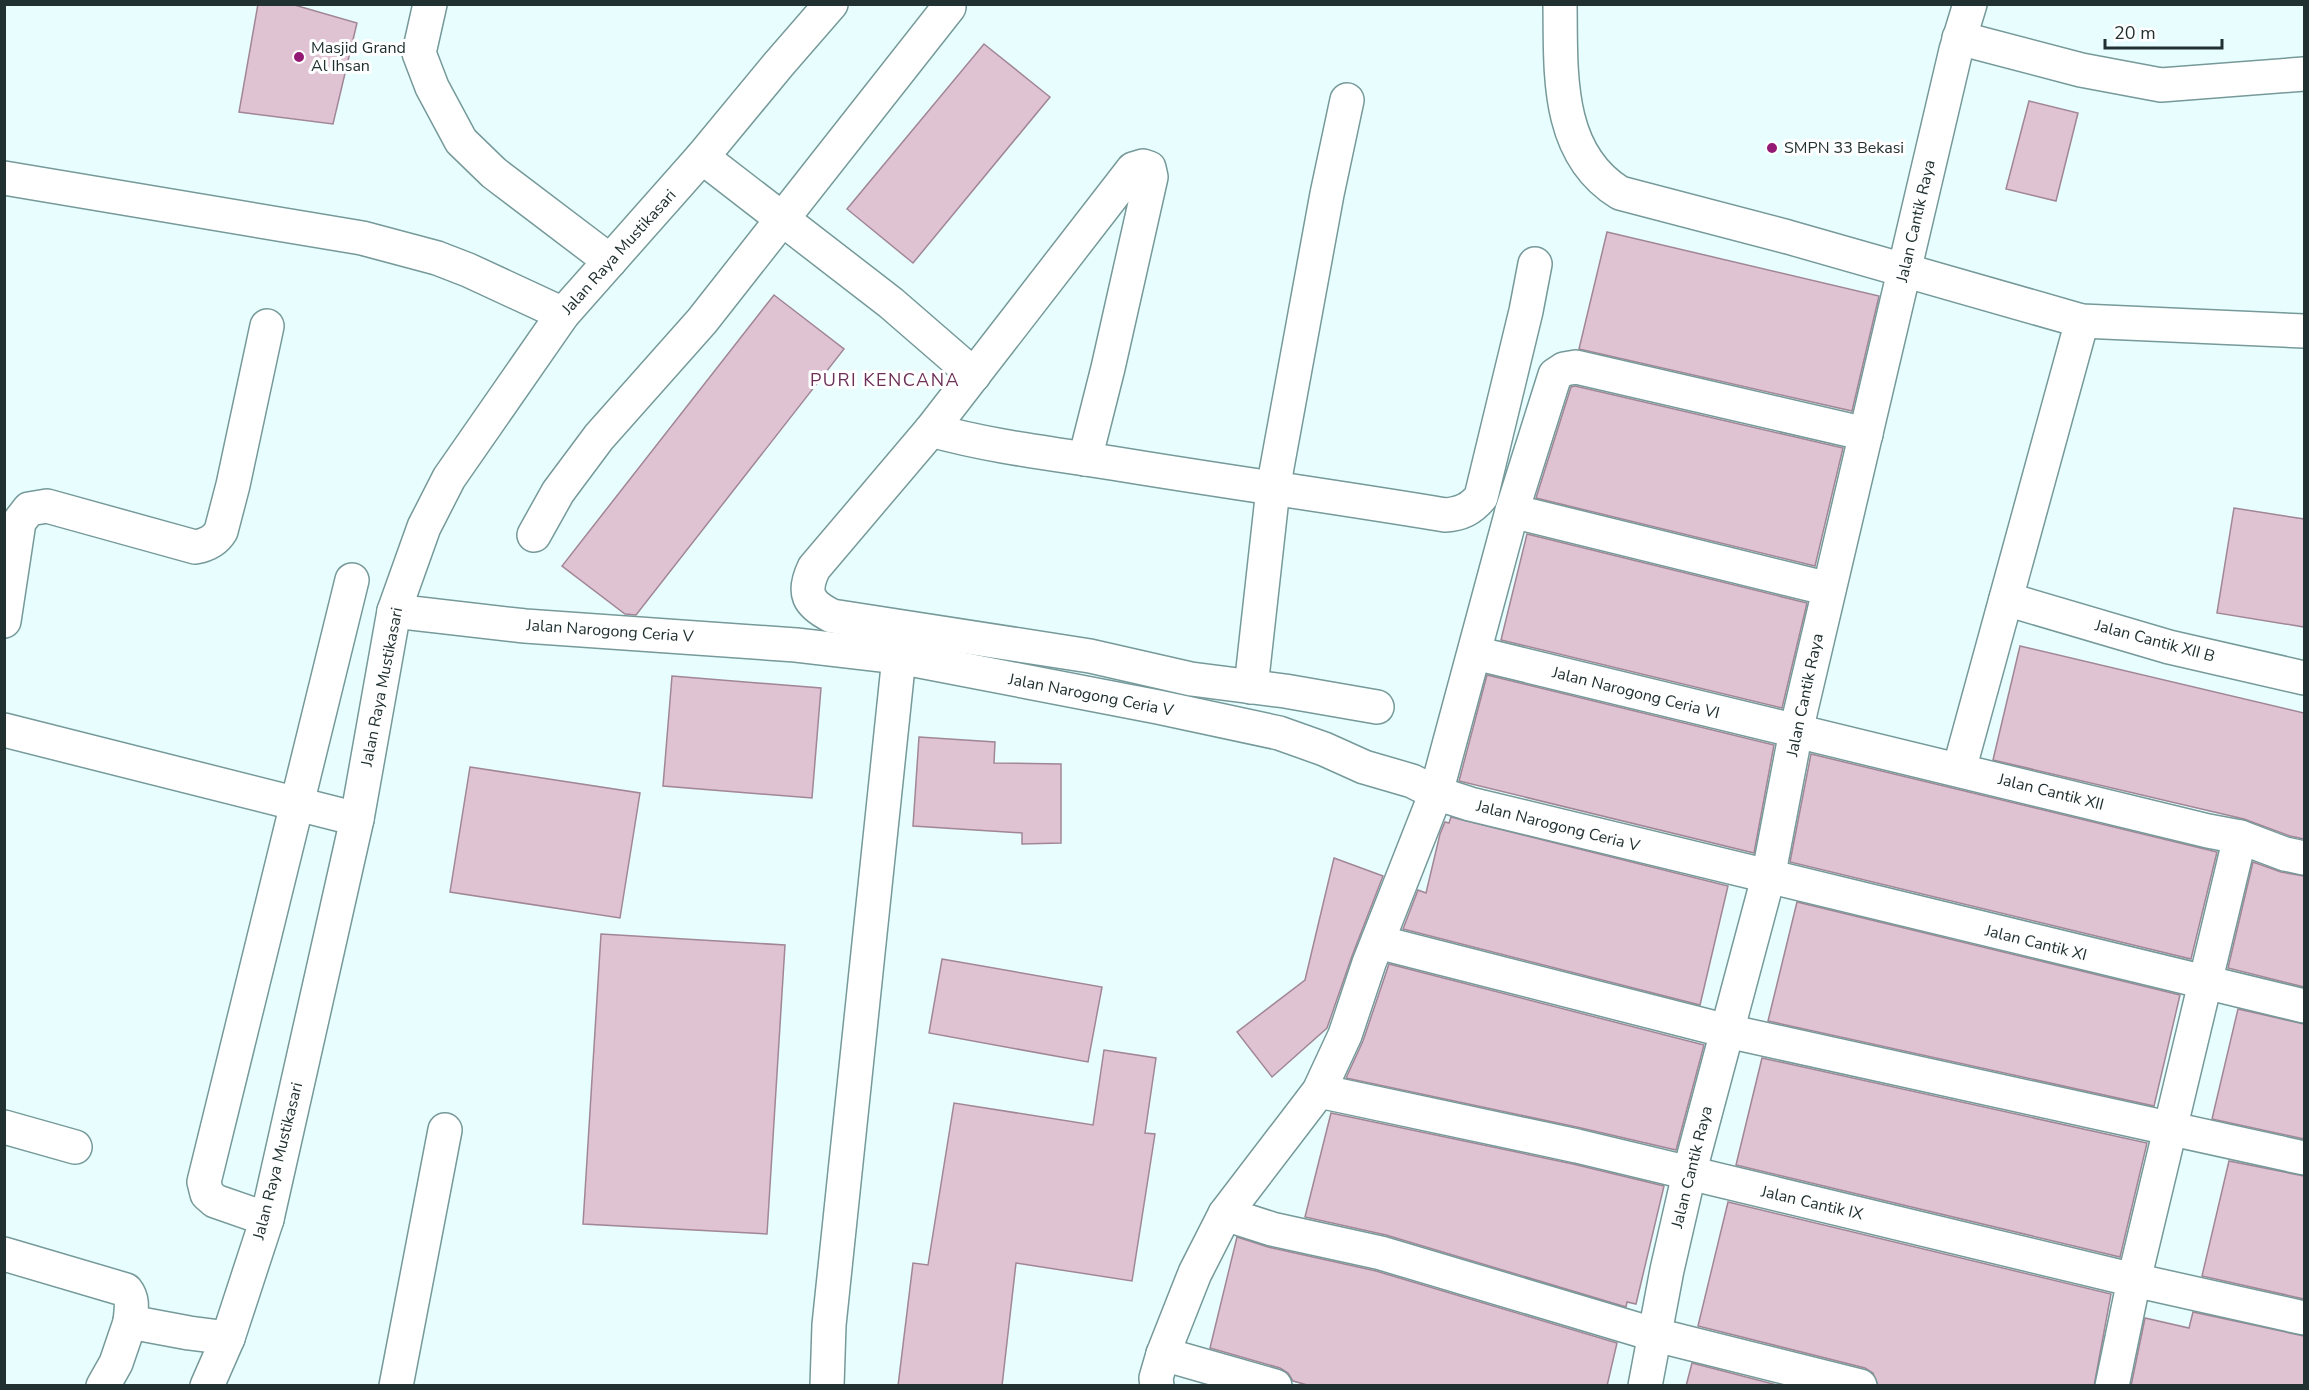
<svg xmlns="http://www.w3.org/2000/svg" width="2309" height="1390" font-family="'Nunito Sans',sans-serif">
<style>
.building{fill:#dfc3d3;stroke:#a18696;stroke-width:1.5}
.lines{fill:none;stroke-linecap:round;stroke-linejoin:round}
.minor-casing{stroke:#76999a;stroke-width:36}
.major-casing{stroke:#76999a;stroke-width:36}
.minor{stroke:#fff;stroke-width:33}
.major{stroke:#fff;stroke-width:33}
.poi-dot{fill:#941974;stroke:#fff;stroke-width:2}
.labels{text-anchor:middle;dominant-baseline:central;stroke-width:6;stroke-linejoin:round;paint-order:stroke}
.poi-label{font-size:16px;fill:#213030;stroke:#fff;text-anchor:start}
.street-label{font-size:16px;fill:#213030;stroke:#fff}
.neighbourhood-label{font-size:18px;letter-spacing:1.5px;fill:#6c3058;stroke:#fff}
</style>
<rect width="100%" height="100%" fill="#e8fefe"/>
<!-- building -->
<g class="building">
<path d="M258 4H291L357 23 333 124 239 112Z"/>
<path d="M984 44 1050 97 913 263 847 209Z"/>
<path d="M2029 101 2078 113 2056 201 2006 189Z"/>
<path d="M1607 232 1879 296 1852 411 1579 349Z"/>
<path d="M774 295 844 349 636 615 625 614 562 566Z"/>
<path d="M1575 386 1843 448 1815 566 1536 498 1571 387Z"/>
<path d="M2234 508 2304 519V627L2217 613Z"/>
<path d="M1527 534 1807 603 1782 708 1501 640Z"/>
<path d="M2020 646 2304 713V839L2290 836 2244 819 1993 760Z"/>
<path d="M1487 675 1774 745 1754 853 1459 781Z"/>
<path d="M672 676 821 688 812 798 663 786Z"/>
<path d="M919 737 995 742 994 763 1061 764V843L1022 844V833L913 826Z"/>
<path d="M1811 754 2217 852 2191 959 1790 862Z"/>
<path d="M470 767 640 793 620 918 450 892Z"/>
<path d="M1451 817 1728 886 1700 1005 1403 929 1418 890 1426 893 1440 834 1445 822 1449 823Z"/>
<path d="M1334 858 1383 876 1352 956 1327 1028 1272 1077 1237 1032 1305 980Z"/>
<path d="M2253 862 2281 872 2304 876V987L2228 968Z"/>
<path d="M1797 902 2180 995 2154 1106 1768 1021Z"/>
<path d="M601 934 785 945 767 1234 583 1224Z"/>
<path d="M942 959 1102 987 1088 1062 929 1033Z"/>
<path d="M1389 964 1704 1045 1676 1150 1581 1128 1346 1078 1363 1041Z"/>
<path d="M2238 1009 2304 1024V1139L2212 1119Z"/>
<path d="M1104 1050 1156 1058 1145 1133 1155 1134 1132 1281 1016 1263 1002 1386H898L913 1263 928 1265 954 1103 1093 1125Z"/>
<path d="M1762 1058 2147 1143 2120 1257 1736 1165Z"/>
<path d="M1331 1113 1573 1164 1664 1186 1636 1304 1627 1302 1626 1307 1386 1235 1305 1217Z"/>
<path d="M2229 1161 2304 1176V1299L2202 1276Z"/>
<path d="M1728 1202 2111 1294 2094 1386H1878L1873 1373 1865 1368 1698 1326Z"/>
<path d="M1237 1237 1268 1247 1376 1271 1617 1343 1607 1386H1311L1293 1381 1288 1373 1280 1368 1210 1348Z"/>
<path d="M2193 1312 2304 1336V1386H2131L2145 1318 2189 1328Z"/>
<path d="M1692 1363 1781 1386H1686Z"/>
</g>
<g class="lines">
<defs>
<g id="minor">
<path d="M430 4 419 53 432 87 461 141 494 173 610 261"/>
<path d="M1560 4C1561 71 1555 153 1620 193L1788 237 2082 321 2304 331"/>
<path d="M1959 38 2081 70 2161 85 2304 74"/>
<path d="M702 157 891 303 974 375"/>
<path d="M4 178 362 238 437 258 468 270 563 314"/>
<path d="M931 430C992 447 1055 454 1118 464 1227 482 1337 497 1445 515 1461 514 1471 509 1481 497L1526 311 1535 264"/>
<path d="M1085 459 1108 368 1151 177 1149 168 1143 166 1133 169 931 430 814 568C802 593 808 604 832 616L1090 656 1191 679 1285 691 1377 707"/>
<path d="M1512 511 1829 589"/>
<path d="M534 535 558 492 599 437 702 321 949 7"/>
<path d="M2006 599 2169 647 2304 678"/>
<path d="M394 611 525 626 796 645 899 657 1158 707 1279 733 1324 749 1364 767 1412 781 1436 793 1470 804 2304 1006"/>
<path d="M4 621 19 522 29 509 47 506 195 547C207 545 215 541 221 531L233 485 267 326"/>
<path d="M1475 653 2208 831 2240 837 2285 854 2304 858"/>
<path d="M1251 687 1273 489 1327 194 1347 100"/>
<path d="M4 730 357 819"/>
<path d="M1959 770 2082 321"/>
<path d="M1378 942 1727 1031 2304 1158"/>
<path d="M1319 1091 1577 1146 2134 1280 2304 1318"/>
<path d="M4 1127 75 1147"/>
<path d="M1225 1214 1272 1229 1381 1253 1656 1335 1860 1386"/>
<path d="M267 1219 215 1201 207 1194 204 1182 352 580"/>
<path d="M4 1254 126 1290C134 1300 131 1310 130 1322"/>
<path d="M1163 1354 1275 1386"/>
<path d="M103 1386 116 1363 130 1322 189 1333 228 1338"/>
<path d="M396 1386 445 1130"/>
<path d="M827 1386 829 1325 899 657"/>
<path d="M1157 1386 1156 1378 1163 1354 1195 1273 1225 1214 1319 1091 1345 1035 1369 963 1436 793 1512 511 1555 375 1564 369 1576 367 1866 434"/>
<path d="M1645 1386 1667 1270 1689 1174 1768 878 1796 731 1956 50 1970 4"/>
<path d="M2112 1386 2134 1280 2240 837"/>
</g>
<path id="major" d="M207 1386 228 1338 267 1219 357 819 394 611 424 527 449 478 563 314 702 157 778 65 831 4"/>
</defs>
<!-- minor casing -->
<use href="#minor" class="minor-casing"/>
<!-- major casing -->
<use href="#major" class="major-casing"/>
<!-- minor -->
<use href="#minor" class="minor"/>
<!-- major -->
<use href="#major" class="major"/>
</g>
<!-- markers -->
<g class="poi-dot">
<circle cx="299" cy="57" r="6"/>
<circle cx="1772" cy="148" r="6"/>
</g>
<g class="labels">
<!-- poi labels -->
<g class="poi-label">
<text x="311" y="48">Masjid Grand<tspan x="311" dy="18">Al Ihsan</tspan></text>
<text x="1784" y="148">SMPN 33 Bekasi</text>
</g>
<!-- street labels -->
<g class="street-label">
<text transform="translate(1916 221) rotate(-77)">Jalan Cantik Raya</text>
<text transform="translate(619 252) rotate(-48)">Jalan Raya Mustikasari</text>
<text transform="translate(610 631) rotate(4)">Jalan Narogong Ceria V</text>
<text transform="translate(2155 641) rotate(15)">Jalan Cantik XII B</text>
<text transform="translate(382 687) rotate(-79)">Jalan Raya Mustikasari</text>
<text transform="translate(1636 693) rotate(14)">Jalan Narogong Ceria VI</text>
<text transform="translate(1091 695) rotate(11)">Jalan Narogong Ceria V</text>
<text transform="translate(1805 695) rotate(-78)">Jalan Cantik Raya</text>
<text transform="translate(2051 792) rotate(14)">Jalan Cantik XII</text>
<text transform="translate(1558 826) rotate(14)">Jalan Narogong Ceria V</text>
<text transform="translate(2036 943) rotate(14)">Jalan Cantik XI</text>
<text transform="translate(278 1161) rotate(-76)">Jalan Raya Mustikasari</text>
<text transform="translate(1692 1167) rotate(-76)">Jalan Cantik Raya</text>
<text transform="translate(1812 1203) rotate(13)">Jalan Cantik IX</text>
</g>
<!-- neighbourhood labels -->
<g class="neighbourhood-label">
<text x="885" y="380">PURI KENCANA</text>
</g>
</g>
<!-- border -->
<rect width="2309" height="1390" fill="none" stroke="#213030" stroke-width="12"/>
<!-- scale -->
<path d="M2105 39v9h117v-9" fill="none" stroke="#213030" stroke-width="3"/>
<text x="2114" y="39" font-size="18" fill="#213030" stroke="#ffffff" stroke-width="4.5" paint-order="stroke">20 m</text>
</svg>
